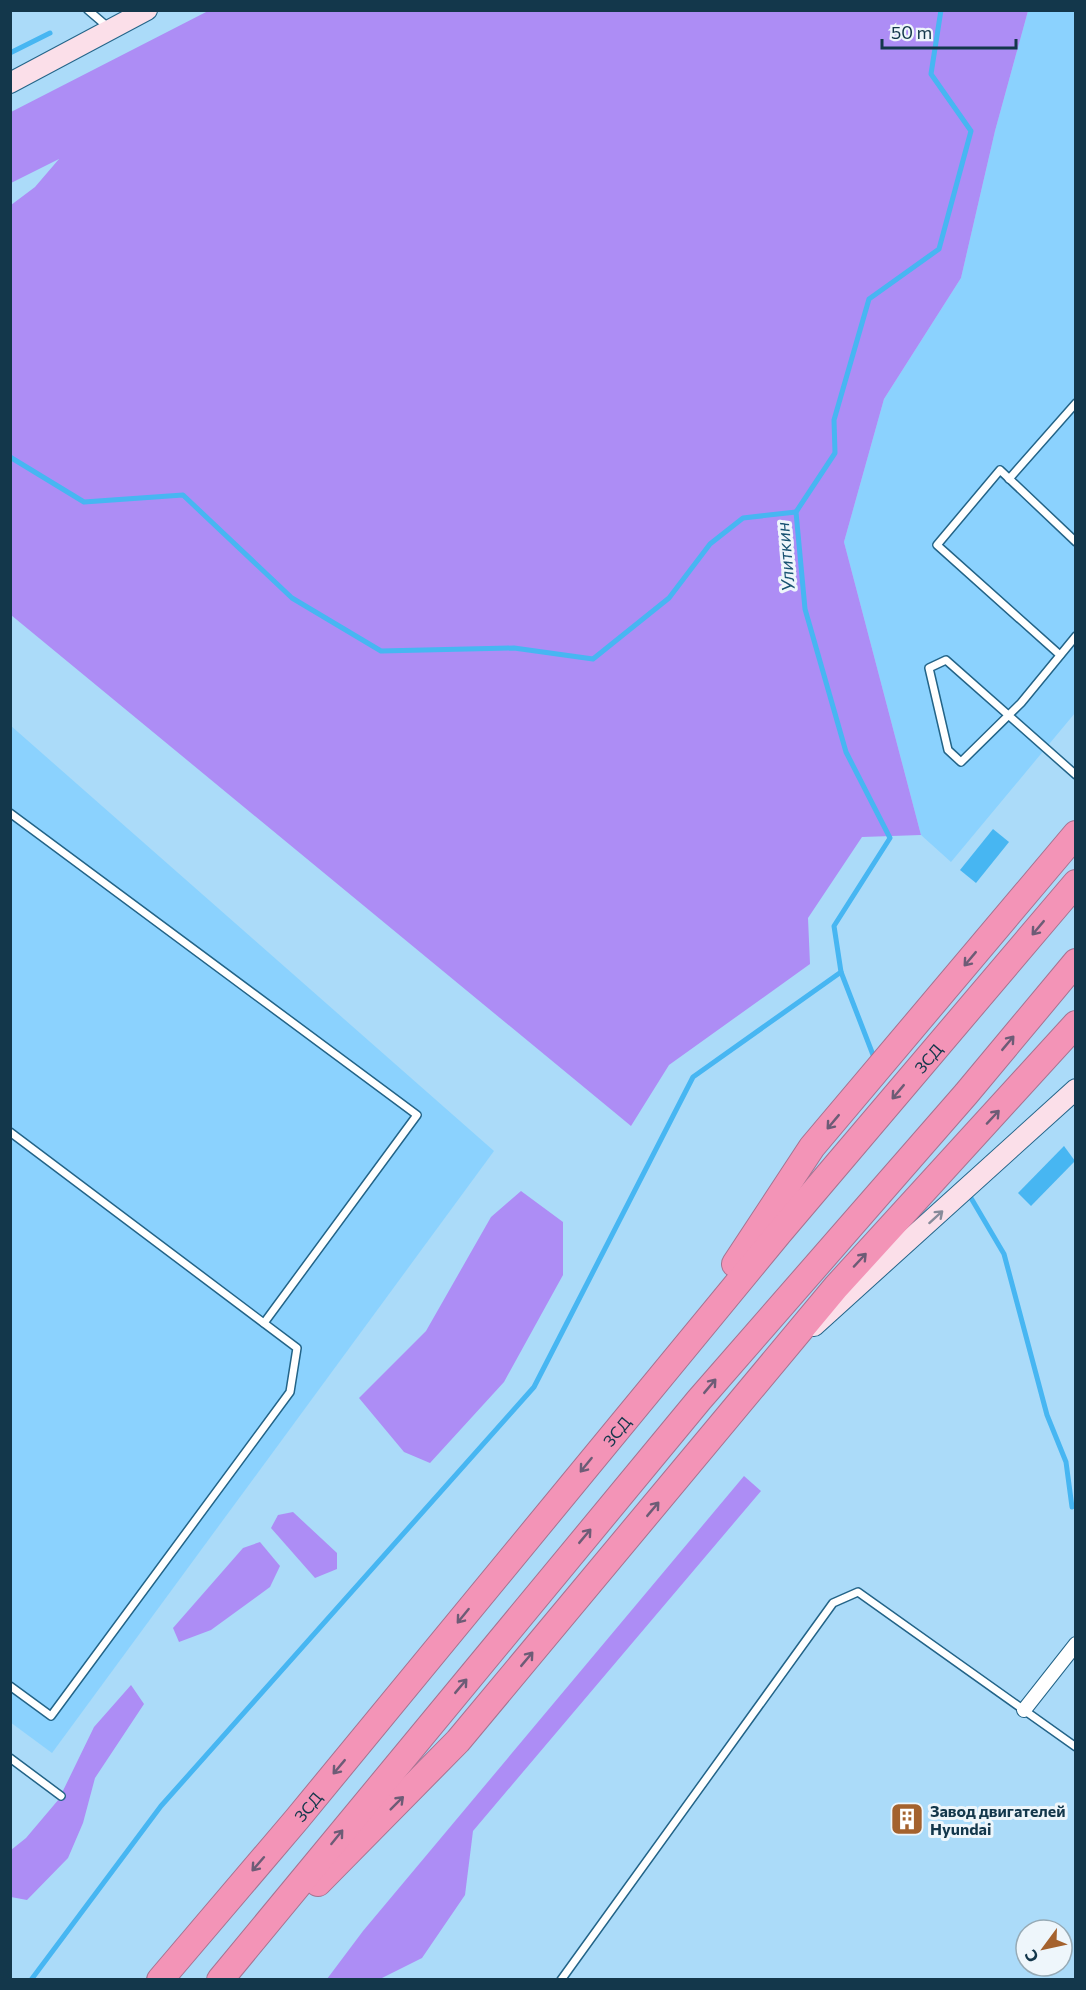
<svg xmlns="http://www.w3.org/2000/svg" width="1086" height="1990" font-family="Commissioner,sans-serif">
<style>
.built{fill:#8bd2fe}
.green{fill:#ad8df5}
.water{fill:#47b6f2}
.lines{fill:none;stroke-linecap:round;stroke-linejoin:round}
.stream{stroke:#47b6f2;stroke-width:5}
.lane-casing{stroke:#236488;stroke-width:10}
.street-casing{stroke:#236488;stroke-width:16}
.secondary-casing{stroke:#236488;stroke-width:22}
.highway-casing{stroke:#a57391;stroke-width:28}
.lane{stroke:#fff;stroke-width:7}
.street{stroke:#fff;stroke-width:14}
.secondary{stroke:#fbdfe9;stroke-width:20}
.highway{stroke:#f394b7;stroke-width:26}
.oneway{stroke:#6d5c76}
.oneway2{stroke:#878b9a}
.labels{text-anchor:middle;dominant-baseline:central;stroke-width:6;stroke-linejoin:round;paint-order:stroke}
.street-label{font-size:16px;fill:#13374b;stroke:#eef6fb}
.poi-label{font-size:16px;font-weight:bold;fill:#13374b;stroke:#eef6fb;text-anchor:start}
.water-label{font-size:18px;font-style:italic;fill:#185372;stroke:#eef6fb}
</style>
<rect width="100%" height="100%" fill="#abdbf9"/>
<!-- built -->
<g class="built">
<path d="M1028 11H1075V713L951 862 921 835 844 542 884 399 961 278 995 131Z"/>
<path d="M10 725 494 1151 52 1753 10 1722Z"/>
</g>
<!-- green -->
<g class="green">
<path d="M210 10 1028 11 995 131 961 278 884 399 844 542 921 835 862 837 808 918 810 964 669 1065 631 1126 11 615V205L35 187 59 159 11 183V112Z"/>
<path d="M521 1191 563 1222V1275L504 1382 430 1463 404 1452 359 1398 426 1331 491 1217Z"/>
<path d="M744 1476 761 1491 473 1831 465 1895 422 1958 380 1979H327L363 1931Z"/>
<path d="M293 1512 337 1553V1569L315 1578 271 1528 278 1515Z"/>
<path d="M260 1542 280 1566 270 1587 211 1630 179 1642 173 1628 243 1548Z"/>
<path d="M131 1685 144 1704 95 1778 83 1823 68 1858 27 1900 11 1897V1850L26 1838 59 1799 94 1727Z"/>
</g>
<!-- water -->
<g class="water">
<path d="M993 829 1009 842 976 883 960 870Z"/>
<path d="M1064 1146 1075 1161 1031 1206 1018 1193Z"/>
</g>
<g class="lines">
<!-- stream -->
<g class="stream">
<path d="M10 53 50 33"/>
<path d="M10 457 84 502 183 495 292 598 381 651 514 648 593 659 669 598 710 544 743 518 796 512"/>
<path d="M875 1060 841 972 834 926 890 838 846 752 805 609 796 512 835 453 834 420 869 299 939 249 971 131 931 74 941 10"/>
<path d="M971 1198 1004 1254 1047 1415 1066 1462 1072 1507"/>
<path d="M31 1980 161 1806 534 1387 693 1077 841 972"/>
</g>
<defs>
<g id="lane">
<path d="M88 10 109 28"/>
<path d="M1009 479 1076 403"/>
<path d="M1076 636 1021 703 961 762 948 750 929 668 946 660 1076 775"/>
<path d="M1060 655 937 545 1000 470 1076 542"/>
<path d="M10 813 417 1115 264 1323"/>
<path d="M10 1132 297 1348 290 1392 51 1716 10 1686"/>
<path d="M10 1758 61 1796"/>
<path d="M561 1980 833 1603 858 1592 1076 1747"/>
</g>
<path id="street" d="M1024 1710 1076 1644"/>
<g id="secondary">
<path d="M10 83 147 10"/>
<path d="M814 1326 1076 1089"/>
</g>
<g id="highway">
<path d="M735 1264 812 1147 1076 834"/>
<path d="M318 1883 458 1741 836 1287 1076 1024"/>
<path id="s1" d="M160 1980 297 1819 779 1233 1076 883"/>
<path d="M220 1980 699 1400 966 1094 1076 962"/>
</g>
</defs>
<!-- lane casing -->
<use href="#lane" class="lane-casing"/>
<!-- street casing -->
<use href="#street" class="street-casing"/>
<!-- secondary casing -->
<use href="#secondary" class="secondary-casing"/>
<!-- highway casing -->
<use href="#highway" class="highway-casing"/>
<!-- lane -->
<use href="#lane" class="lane"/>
<!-- street -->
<use href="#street" class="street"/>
<!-- secondary -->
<use href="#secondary" class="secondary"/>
<!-- highway -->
<use href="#highway" class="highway"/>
</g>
<!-- one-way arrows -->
<defs><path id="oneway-shaft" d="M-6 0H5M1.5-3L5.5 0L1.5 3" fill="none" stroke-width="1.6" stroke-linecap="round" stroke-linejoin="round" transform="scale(1.5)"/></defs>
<g class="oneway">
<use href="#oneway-shaft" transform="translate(1038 928) rotate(130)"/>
<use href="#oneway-shaft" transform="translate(970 959) rotate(130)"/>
<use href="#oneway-shaft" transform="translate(1008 1043) rotate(-50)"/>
<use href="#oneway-shaft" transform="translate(898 1092) rotate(130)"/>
<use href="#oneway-shaft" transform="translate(993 1117) rotate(-47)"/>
<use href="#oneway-shaft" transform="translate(833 1122) rotate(130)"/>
<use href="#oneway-shaft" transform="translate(860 1260) rotate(-47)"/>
<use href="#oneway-shaft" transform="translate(710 1386) rotate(-50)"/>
<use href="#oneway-shaft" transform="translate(586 1465) rotate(129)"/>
<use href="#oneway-shaft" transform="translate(653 1509) rotate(-50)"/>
<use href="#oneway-shaft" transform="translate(585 1536) rotate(-50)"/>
<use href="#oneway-shaft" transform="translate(463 1616) rotate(129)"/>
<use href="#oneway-shaft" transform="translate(527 1659) rotate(-50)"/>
<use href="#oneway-shaft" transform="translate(461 1686) rotate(-50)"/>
<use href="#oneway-shaft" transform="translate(339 1767) rotate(130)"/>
<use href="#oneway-shaft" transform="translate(397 1803) rotate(-45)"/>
<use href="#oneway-shaft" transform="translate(337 1837) rotate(-51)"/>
<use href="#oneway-shaft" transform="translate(258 1864) rotate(131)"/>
</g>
<use class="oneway2" href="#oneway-shaft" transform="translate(936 1217) rotate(-42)"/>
<!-- icons -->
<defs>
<symbol id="building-square" viewBox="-11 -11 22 22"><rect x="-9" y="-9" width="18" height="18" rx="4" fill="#a4622e" stroke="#eef6fb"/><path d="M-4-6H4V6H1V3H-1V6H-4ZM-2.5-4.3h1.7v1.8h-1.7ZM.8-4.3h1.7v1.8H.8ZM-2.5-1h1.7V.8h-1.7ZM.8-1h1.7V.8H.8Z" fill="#fff"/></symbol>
</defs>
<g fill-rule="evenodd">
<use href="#building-square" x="888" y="1800" width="38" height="38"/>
</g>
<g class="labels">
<!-- street labels -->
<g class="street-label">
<text stroke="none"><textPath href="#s1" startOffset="1200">ЗСД</textPath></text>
<text stroke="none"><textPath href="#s1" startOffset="714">ЗСД</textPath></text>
<text stroke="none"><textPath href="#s1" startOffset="228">ЗСД</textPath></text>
</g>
<!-- poi labels -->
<g class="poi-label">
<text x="930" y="1810">Завод двигателей<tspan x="930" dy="18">Hyundai</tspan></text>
</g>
<!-- water labels -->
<g class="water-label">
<text transform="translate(785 557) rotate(-95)">Улиткин</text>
</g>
</g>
<!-- border -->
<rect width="1086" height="1990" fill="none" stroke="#13374b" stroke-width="24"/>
<!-- north arrow -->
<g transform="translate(1044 1948) rotate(237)"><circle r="28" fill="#eef6fb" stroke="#96aab5" stroke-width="1.5"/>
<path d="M0-4.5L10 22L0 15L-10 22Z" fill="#a4622e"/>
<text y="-9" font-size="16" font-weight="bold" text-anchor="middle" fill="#13374b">С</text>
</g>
<!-- scale -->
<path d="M882 39v9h134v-9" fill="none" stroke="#13374b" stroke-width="3"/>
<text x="891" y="39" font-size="18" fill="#13374b" stroke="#eef6fb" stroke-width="4.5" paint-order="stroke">50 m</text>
</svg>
